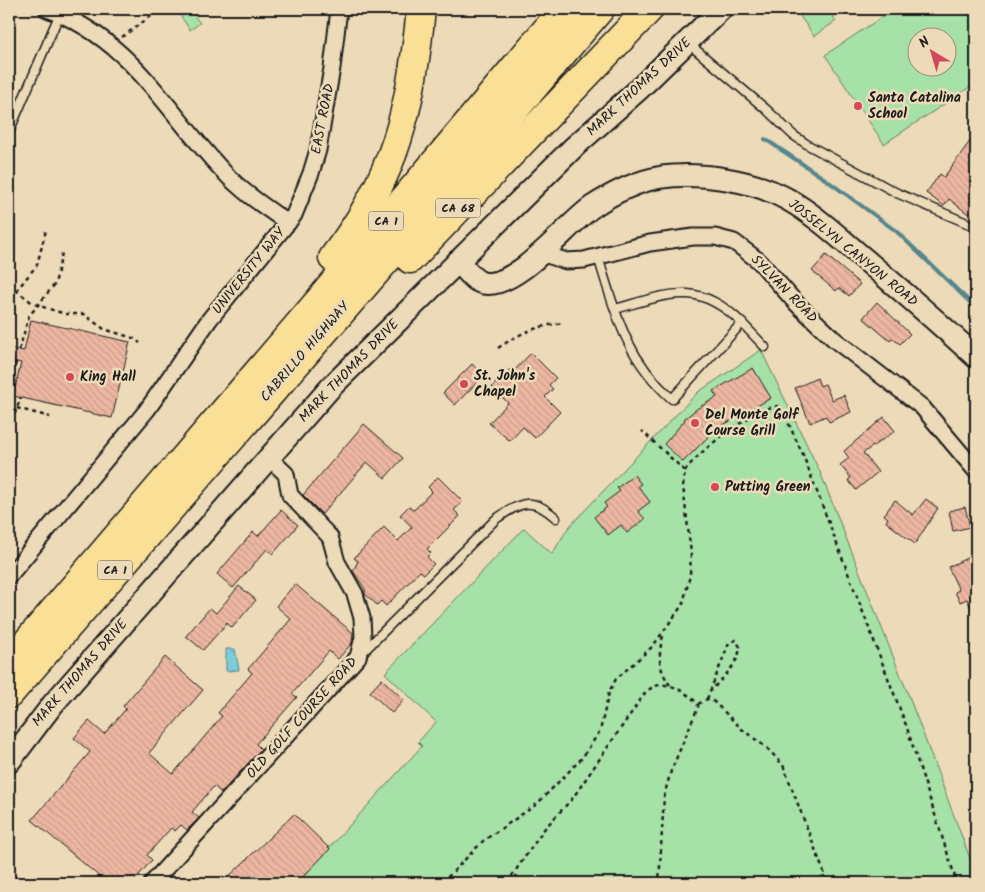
<svg xmlns="http://www.w3.org/2000/svg" width="985" height="892" font-family="Kalam,sans-serif">
<style>
.green{fill:#a6e1a8;stroke:#617e62;fill-rule:evenodd}
.water{fill:url(#water-ripples);stroke:#56868d}
.lines{fill:none;stroke-linecap:round;stroke-linejoin:round}
.stream{stroke:#56868d;stroke-width:4}
.building{fill:url(#building-back-hatch);stroke:#1c1c1c}
.lane-casing{stroke:#1c1c1c;stroke-width:11}
.street-casing{stroke:#1c1c1c;stroke-width:19}
.secondary-casing{stroke:#1c1c1c;stroke-width:25}
.highway-casing{stroke:#1c1c1c;stroke-width:31}
.path{stroke:#1c1c1c;stroke-width:2.5;stroke-dasharray:4 4;stroke-linecap:butt}
.lane{stroke:#eddab8;stroke-width:8}
.street{stroke:#eddab8;stroke-width:15}
.secondary{stroke:#eddab8;stroke-width:21}
.highway{stroke:#fadf96;stroke-width:28}
.poi-dot{fill:#d1495b;stroke:#eddab8;stroke-width:2}
.labels{text-anchor:middle;dominant-baseline:central;stroke-width:5;stroke-linejoin:round;paint-order:stroke}
.shield{fill:#eddab8;stroke:#5b554b;stroke-width:1}
.shield-label{font-size:12px;font-weight:bold;fill:#1c1c1c}
.street-label{font-size:14px;fill:#1c1c1c;stroke:#eddab8}
.poi-label{font-size:14px;font-weight:bold;fill:#1c1c1c;stroke:#eddab8;text-anchor:start}
</style>
<defs>
<pattern id="water-ripples" width="26" height="14" patternUnits="userSpaceOnUse" patternTransform="scale(1.25)"><rect width="26" height="14" fill="#7dcdd8"/><path d="M2 4q2-2 4 0t4 0M15 11q2-2 4 0t4 0" fill="none" stroke="#6bafb9"/></pattern>
<pattern id="building-back-hatch" width="6" height="6" patternUnits="userSpaceOnUse" patternTransform="scale(1.25)"><rect width="6" height="6" fill="#edb7a2"/><path d="M-1 5l2 2M0 0l6 6M5-1l2 2" fill="none" stroke="#cb9d8b"/></pattern>
</defs>
<rect width="100%" height="100%" fill="#eddab8"/>
<filter id="ink" filterUnits="userSpaceOnUse"><feTurbulence type="fractalNoise" baseFrequency=".02" numOctaves="2"/><feDisplacementMap in="SourceGraphic" scale="10" xChannelSelector="R" yChannelSelector="G"/><feConvolveMatrix kernelMatrix="1 2 1 2 8 2 1 2 1" color-interpolation-filters="sRGB"/></filter>
<g filter="url(#ink)">
<!-- green -->
<g class="green">
<path d="M176 9H189L200 23 190 30Z"/>
<path d="M795 9H828L836 21 814 36Z"/>
<path d="M894 9H976V83L884 144 825 55ZM918 38H948V68H918Z"/>
<path d="M761 350 820 472 908 694 976 874V883H297L422 746 418 742 436 722 385 673 524 528 552 554 568 528 697 393Z"/>
</g>
<!-- water -->
<path class="water" d="M226 649H235L239 670 226 671Z"/>
<g class="lines">
<!-- stream -->
<path class="stream" d="M765 139 825 179 896 231 976 308"/>
</g>
<!-- building -->
<g class="building">
<path d="M976 133V220L949 199 944 206 926 193 940 174 944 177Z"/>
<path d="M826 255 860 284 849 296 839 288 836 291 812 271Z"/>
<path d="M877 302 910 334 900 344 892 338 890 341 863 318Z"/>
<path d="M31 320 130 342 112 418 13 396 21 363 9 360V348L24 351Z"/>
<path d="M531 353 556 378 549 385 553 389 545 397 560 412 535 438 523 427 510 441 489 423 508 403 492 387 510 369 513 372Z"/>
<path d="M472 364 484 375 455 405 443 393Z"/>
<path d="M753 368 771 398 716 429 683 462 664 444 685 420 684 419 698 408 717 397 713 391Z"/>
<path d="M817 378 820 386 825 384 832 400 844 395 851 412 829 422 826 416 810 423 795 388Z"/>
<path d="M884 417 895 431 863 453 878 472 856 490 848 480 851 478 840 465 849 458 844 451Z"/>
<path d="M364 424 403 458 385 478 367 462 322 514 303 495Z"/>
<path d="M634 475 641 484 638 486 650 502 638 511 645 519 627 533 621 525 608 535 594 517 607 507 604 503 620 491 617 488Z"/>
<path d="M438 477 463 502 454 510 460 516 427 549 431 553 427 557 434 564 424 574 420 571 386 606 381 601 377 605 365 594V589L353 571 358 561 354 558 384 527 398 541 412 527 400 515 409 506 414 510 432 491 428 487Z"/>
<path d="M926 499 938 508 915 544 886 522 888 518 884 515 895 500 913 515Z"/>
<path d="M965 507 970 527 953 531 949 511Z"/>
<path d="M281 510 298 525 273 554 267 549 233 588 217 574 253 532 258 536Z"/>
<path d="M976 548V572L973 576 976 583V619L967 599 960 602 955 592 959 590 948 567 967 558Z"/>
<path d="M295 584 353 633 352 643 338 659 329 651 292 694 297 697 256 744 261 749 221 793 214 786 192 812 199 818 187 830 181 825 175 831 171 828 147 855 152 860 132 883H107L32 820 90 752 74 738 89 721 104 734 126 709 123 706 165 657 203 690 149 753 173 774 222 716 218 713 252 673 248 669 291 619 276 606Z"/>
<path d="M239 586 256 600 232 628 227 623 203 650 186 636 210 608 216 613Z"/>
<path d="M382 679 404 700 392 713 370 692Z"/>
<path d="M294 814 330 849 297 883H222Z"/>
</g>
<g class="lines">
<defs>
<g id="lane">
<path d="M689 44 767 110 793 135 808 145 897 193 976 227"/>
<path d="M9 132 60 13"/>
<path d="M598 257C616 314 625 357 672 399L742 323C697 279 669 294 615 309"/>
<path d="M742 323 765 347"/>
<path d="M363 652 496 519C521 502 532 496 556 518"/>
</g>
<g id="street">
<path d="M47 9C130 38 166 111 223 171 242 192 265 207 288 223"/>
<path d="M541 253 566 261 584 260 650 243 693 237H715L734 242 759 261 796 303 835 340 922 407 976 471"/>
<path d="M9 576 147 410 209 320 294 215 311 173 318 150 332 68 339 9"/>
<path d="M152 883 358 657 363 637 362 618 355 594 337 562 330 537 290 495 286 474 268 457"/>
</g>
<g id="secondary">
<path d="M458 261C465 268 473 281 483 283 516 290 566 225 592 207 613 193 637 181 662 177 700 172 753 180 787 199 814 214 839 237 862 257 901 290 939 323 976 357"/>
<path d="M9 762 53 704 331 387 574 147 638 90 721 9"/>
</g>
<g id="highway">
<path d="M333 258C396 177 411 109 421 9"/>
<path d="M410 259 649 9"/>
<path d="M9 663 318 302 564 9"/>
<path d="M9 694 401 243 600 9"/>
</g>
</defs>
<!-- lane casing -->
<use href="#lane" class="lane-casing"/>
<!-- street casing -->
<use href="#street" class="street-casing"/>
<!-- secondary casing -->
<use href="#secondary" class="secondary-casing"/>
<!-- highway casing -->
<use href="#highway" class="highway-casing"/>
<!-- path -->
<g class="path">
<path d="M122 37 161 9"/>
<path d="M9 285 34 304 65 314H83L104 329 133 338 140 343"/>
<path d="M16 291 37 265 46 230"/>
<path d="M498 348C522 332 536 326 564 323"/>
<path d="M19 350 29 316 55 284 62 253"/>
<path d="M9 389 16 362"/>
<path d="M9 390 14 391"/>
<path d="M9 406 50 417"/>
<path d="M9 429 21 397"/>
<path d="M685 471C697 452 756 407 778 406L783 411 803 455 906 725 957 883"/>
<path d="M663 636C658 655 658 669 670 685"/>
<path d="M707 699 729 643 736 640 740 647C739 664 722 678 711 691"/>
<path d="M698 704 707 699 713 701 743 730 767 748 783 765 828 883"/>
<path d="M442 883 483 841 537 804 582 758 600 731 609 692 616 679 653 646 683 604 690 575 691 553 683 486 685 471 642 431"/>
<path d="M507 883 545 828 572 799 645 693C662 675 684 690 698 704V707L671 771 664 796 659 883"/>
</g>
<!-- lane -->
<use href="#lane" class="lane"/>
<!-- street -->
<use href="#street" class="street"/>
<!-- secondary -->
<use href="#secondary" class="secondary"/>
<!-- highway -->
<use href="#highway" class="highway"/>
</g>
</g>
<!-- markers -->
<g class="poi-dot">
<circle cx="858" cy="106" r="5"/>
<circle cx="70" cy="377" r="5"/>
<circle cx="464" cy="384" r="5"/>
<circle cx="695" cy="423" r="5"/>
<circle cx="715" cy="487" r="5"/>
</g>
<g class="labels">
<!-- shield labels -->
<g class="shield">
<rect x="435.5" y="198.5" width="45" height="19" rx="4"/>
<rect x="368.5" y="211.5" width="35" height="19" rx="4"/>
<rect x="97.5" y="560.5" width="35" height="19" rx="4"/>
</g>
<g class="shield-label">
<text x="458" y="208">CA 68</text>
<text x="386" y="221">CA 1</text>
<text x="115" y="570">CA 1</text>
</g>
<!-- street labels -->
<g class="street-label">
<text transform="translate(639 87) rotate(-43)">MARK THOMAS DRIVE</text>
<text transform="translate(323 119) rotate(-79)">EAST ROAD</text>
<text transform="translate(853 253) rotate(39)">JOSSELYN CANYON ROAD</text>
<text transform="translate(249 271) rotate(-51)">UNIVERSITY WAY</text>
<text transform="translate(784 289) rotate(46)">SYLVAN ROAD</text>
<text transform="translate(305 352) rotate(-49)">CABRILLO HIGHWAY</text>
<text transform="translate(349 371) rotate(-46)">MARK THOMAS DRIVE</text>
<text transform="translate(80 673) rotate(-49)">MARK THOMAS DRIVE</text>
<text transform="translate(302 718) rotate(-48)">OLD GOLF COURSE ROAD</text>
</g>
<!-- poi labels -->
<g class="poi-label">
<text x="868" y="98">Santa Catalina<tspan x="868" dy="16">School</tspan></text>
<text x="474" y="376">St. John's<tspan x="474" dy="16">Chapel</tspan></text>
<text x="80" y="377">King Hall</text>
<text x="705" y="415">Del Monte Golf<tspan x="705" dy="16">Course Grill</tspan></text>
<text x="725" y="487">Putting Green</text>
</g>
</g>
<!-- margin -->
<rect width="985" height="892" fill="none" stroke="#eddab8" stroke-width="30"/>
<rect x="15" y="15" width="955" height="862" fill="none" stroke="#1c1c1c" stroke-width="2" filter="url(#ink)"/>
<!-- north arrow -->
<g transform="translate(932 52) rotate(322)"><circle r="24" fill="#eddab8" stroke="#998e7a"/>
<path d="M0-4L9 19L0 12L-9 19Z" fill="#d1495b"/>
<text y="-8" font-size="14" font-weight="bold" text-anchor="middle" fill="#1c1c1c">N</text>
</g>
</svg>
